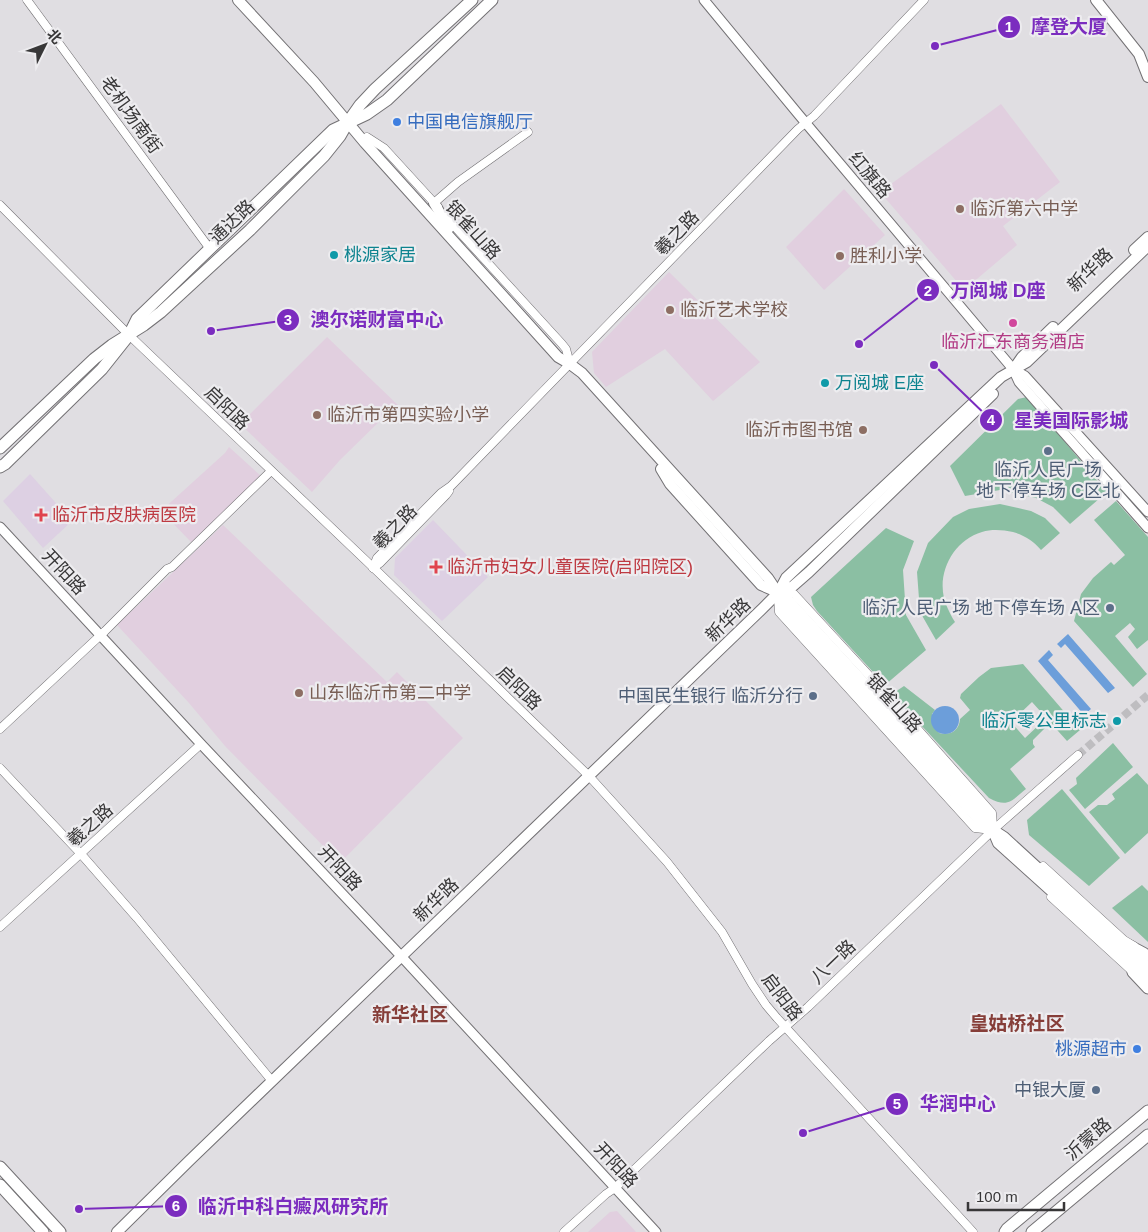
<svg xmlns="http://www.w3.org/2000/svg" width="1148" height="1232" font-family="Arial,'Noto Sans SC',sans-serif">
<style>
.education{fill:#e1cfdf}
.medical{fill:#ddd0e3}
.green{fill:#8bbfa3}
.water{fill:#6c9eda}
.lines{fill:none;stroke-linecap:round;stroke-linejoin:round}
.minor-tunnel{stroke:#bebdc0;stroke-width:8;stroke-dasharray:8 4;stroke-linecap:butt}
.minor-casing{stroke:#737174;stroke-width:9}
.tertiary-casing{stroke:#737174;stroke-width:11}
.secondary-casing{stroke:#737174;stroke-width:12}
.primary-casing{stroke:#737174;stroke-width:13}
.minor{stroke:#fff;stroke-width:8}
.tertiary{stroke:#fff;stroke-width:9}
.secondary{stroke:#fff;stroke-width:10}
.primary{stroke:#fff;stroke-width:11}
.shop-dot{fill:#3f7fe0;stroke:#edecef;stroke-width:2}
.education-dot{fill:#8d6e63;stroke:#edecef;stroke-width:2}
.culture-dot{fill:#0f9aa8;stroke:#edecef;stroke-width:2}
.hotel-dot{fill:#d1479c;stroke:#edecef;stroke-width:2}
.service-dot{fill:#5c6f8a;stroke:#edecef;stroke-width:2}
.health-dot{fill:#e0444e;stroke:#edecef;stroke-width:2}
.labels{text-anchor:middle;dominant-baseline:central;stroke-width:4.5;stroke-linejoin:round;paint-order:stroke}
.street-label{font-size:18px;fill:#383738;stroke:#edecef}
.shop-label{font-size:18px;fill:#366cbe;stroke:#edecef;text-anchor:start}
.education-label{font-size:18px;fill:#785e54;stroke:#edecef;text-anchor:start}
.culture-label{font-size:18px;fill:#0d838f;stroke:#edecef;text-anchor:start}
.hotel-label{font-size:18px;fill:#b23c85;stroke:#edecef}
.service-label{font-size:18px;fill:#4e5e75;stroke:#edecef;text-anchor:end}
.health-label{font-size:18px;fill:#be3a42;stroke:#edecef;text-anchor:start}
.neighbourhood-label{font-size:19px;font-weight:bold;fill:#863e39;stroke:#edecef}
.leader{fill:none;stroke:#7b2cbf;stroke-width:2}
.callout-dot{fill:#7b2cbf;stroke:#edecef;stroke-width:2}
.mark-label{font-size:15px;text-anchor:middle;font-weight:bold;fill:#fff}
.callout-label{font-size:19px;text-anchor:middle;font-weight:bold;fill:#7b2cbf;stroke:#edecef;stroke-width:4.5;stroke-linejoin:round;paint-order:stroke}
</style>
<rect width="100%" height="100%" fill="#e0dee2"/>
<!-- education -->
<g class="education">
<path d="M1001 104 1060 182 1003 226 1017 245 964 290 880 192Z"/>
<path d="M844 189 885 235 824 290 786 247Z"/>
<path d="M669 272 760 362 713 401 665 349 606 387 594 373 592 352Z"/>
<path d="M327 337 401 408 391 417 387 414 340 460 312 492 240 424Z"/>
<path d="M229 447 262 477 192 543 161 511 225 453Z"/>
<path d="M223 525 387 682 397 672 463 738 340 863 225 746 189 703 117 625Z"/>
<path d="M617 1211 636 1232H588L610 1212Z"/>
</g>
<!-- medical -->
<g class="medical">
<path d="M30 474 72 521 43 548 3 501Z"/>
<path d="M433 520 488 577 442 621 394 575 395 558Z"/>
</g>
<!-- green -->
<g class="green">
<path d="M1027 397 1107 492 1070 524 1053 507 1036 498 1000 490 965 496 950 466 1018 399Z"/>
<path d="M1116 501 1148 537V640L1137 649 1128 637 1135 629 1130 623 1115 636 1147 674 1133 687 1074 621 1081 594 1093 578 1111 562 1114 565 1125 555 1094 520Z"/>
<path d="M1000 504 1031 511 1045 518 1060 533 1041 550C1034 541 1024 535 1013 532 1003 530 992 529 982 532 951 541 933 579 948 609 950 613 952 618 955 622L936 640 920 612 917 572 928 543 953 517 969 509Z"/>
<path d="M886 528 914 541 903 570 906 615 926 650 885 685 817 611 813 605 811 597Z"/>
<path d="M1023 664 1080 730 1067 741 1032 702 1011 722 1025 738 1040 724 1045 728 1033 740V744L1035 747 1010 769 1026 789C1011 801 1008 808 989 798L892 694 904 686 935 710 932 714 939 733C950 736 959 731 960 719L970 710 960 698 961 694 979 677 991 668Z"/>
<path d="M1113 743 1133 767 1085 809 1069 790 1077 784 1076 778Z"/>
<path d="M1137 773 1148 785V833L1125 854 1089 812 1098 805H1107L1115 799 1112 794Z"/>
<path d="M1062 789 1120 858 1089 886 1029 835 1027 820Z"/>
<path d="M1142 885 1148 891V942L1112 908Z"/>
</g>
<!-- water -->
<g class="water">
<path d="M1068 634 1115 688 1108 693 1065 644 1061 648 1057 644Z"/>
<path d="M1049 650 1053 655 1048 660 1091 709 1084 715 1038 661Z"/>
<circle cx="945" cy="720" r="14"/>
</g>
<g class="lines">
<!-- minor-tunnel -->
<path class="minor-tunnel" d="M1078 755 1148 695"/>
<defs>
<g id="minor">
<path d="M27 0 210 249"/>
<path d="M367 137 384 148 438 207"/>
<path d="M434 203 458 182 528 132"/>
<path d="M0 205 129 335 379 573 589 776 667 862 722 932 752 984 766 1005 777 1018 973 1232"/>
<path d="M445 216 562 344 566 349 570 364"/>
<path d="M373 568 377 558 441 493 451 486 798 129 814 116 924 0"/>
<path d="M373 568 380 563 446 495 449 491"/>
<path d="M778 593 794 594 899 708 992 813 993 826"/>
<path d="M778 598 779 612 975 828 992 830"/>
<path d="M0 729 105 631 167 569 172 567 271 471"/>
<path d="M0 768 81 854 137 918 272 1081"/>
<path d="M1043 866 1124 940 1134 946"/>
<path d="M1051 897 1133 972"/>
<path d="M0 927 201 744"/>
<path d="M564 1232 606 1194 615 1188 769 1041 808 1007 993 830 1078 755"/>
</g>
<g id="tertiary">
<path d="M704 0 799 115 1013 369 1019 382 1148 528"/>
<path d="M1013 369 1025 376 1148 512"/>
<path d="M0 527 201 744 401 956 656 1232"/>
</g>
<g id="secondary">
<path d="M238 0 314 82 365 143 558 357 570 364 582 373 768 578 778 593 783 606 981 822 1004 837 1113 937 1148 967"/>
<path d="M1096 0 1139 54 1148 77"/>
<path d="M434 203 449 228"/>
<path d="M1134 250 1148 237"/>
<path d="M1015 367 1022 357 1053 327"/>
<path d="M661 469 670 484 761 585 777 592"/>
<path d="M778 593 788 600 987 817 998 843 1148 978"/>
<path d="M778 593 793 586 809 572 993 394"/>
<path d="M1129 945 1144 953 1148 956"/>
<path d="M117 1232 190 1160 763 608 778 593 786 578 1001 377 1027 362 1148 246"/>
</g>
<g id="primary">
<path d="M0 448 94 359 112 345 144 325 161 312 250 230 324 156 340 136 348 122 360 105 375 89 472 0"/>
<path d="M0 467 5 464 102 369 129 335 137 319 333 130 367 114 387 100 492 0"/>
<path d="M1131 962 1133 972 1148 988"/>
<path d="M0 1167 60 1232"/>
<path d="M0 1185 43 1232"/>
<path d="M1005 1232 1007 1229 1148 1111"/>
<path d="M1032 1232 1148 1135"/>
</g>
</defs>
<!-- minor casing -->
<use href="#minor" class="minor-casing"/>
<!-- tertiary casing -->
<use href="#tertiary" class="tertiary-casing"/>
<!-- secondary casing -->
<use href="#secondary" class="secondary-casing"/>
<!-- primary casing -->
<use href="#primary" class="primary-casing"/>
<!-- minor -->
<use href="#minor" class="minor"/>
<!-- tertiary -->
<use href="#tertiary" class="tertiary"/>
<!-- secondary -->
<use href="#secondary" class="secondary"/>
<!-- primary -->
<use href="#primary" class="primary"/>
</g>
<!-- markers -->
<g class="shop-dot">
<circle cx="397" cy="122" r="5"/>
<circle cx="1137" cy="1049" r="5"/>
</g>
<g class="education-dot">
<circle cx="960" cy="209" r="5"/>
<circle cx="840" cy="256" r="5"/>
<circle cx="670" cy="310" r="5"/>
<circle cx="317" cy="415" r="5"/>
<circle cx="863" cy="430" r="5"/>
<circle cx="299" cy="693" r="5"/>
</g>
<g class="culture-dot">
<circle cx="334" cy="255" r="5"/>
<circle cx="825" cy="383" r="5"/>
<circle cx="1117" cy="721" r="5"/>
</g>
<circle class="hotel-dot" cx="1013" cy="323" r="5"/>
<g class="service-dot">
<circle cx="1048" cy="451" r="5"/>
<circle cx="1110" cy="608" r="5"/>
<circle cx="813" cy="696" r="5"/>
<circle cx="1096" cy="1090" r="5"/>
</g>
<g class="health-dot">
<path d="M38.5 507.5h5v5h5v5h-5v5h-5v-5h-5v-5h5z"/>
<path d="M433.5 559.5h5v5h5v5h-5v5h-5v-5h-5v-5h5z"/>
</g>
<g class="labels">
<!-- street labels -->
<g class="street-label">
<text transform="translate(131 115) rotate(54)">老机场南街</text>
<text transform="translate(870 175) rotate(50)">红旗路</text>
<text transform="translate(232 222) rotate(-44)">通达路</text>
<text transform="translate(473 230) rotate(48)">银雀山路</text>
<text transform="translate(677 233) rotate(-46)">羲之路</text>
<text transform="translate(1090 270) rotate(-44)">新华路</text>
<text transform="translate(227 408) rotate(44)">启阳路</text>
<text transform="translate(395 527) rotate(-46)">羲之路</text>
<text transform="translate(64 572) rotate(47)">开阳路</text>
<text transform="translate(728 620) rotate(-44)">新华路</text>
<text transform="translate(519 688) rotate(44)">启阳路</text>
<text transform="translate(894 703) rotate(48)">银雀山路</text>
<text transform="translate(90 825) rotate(-42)">羲之路</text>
<text transform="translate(340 868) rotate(47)">开阳路</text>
<text transform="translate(436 900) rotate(-44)">新华路</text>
<text transform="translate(833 962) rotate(-44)">八一路</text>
<text transform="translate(782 997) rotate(53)">启阳路</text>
<text transform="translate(1088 1139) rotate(-41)">沂蒙路</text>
<text transform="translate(616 1165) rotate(47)">开阳路</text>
</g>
<!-- shop labels -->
<g class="shop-label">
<text x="407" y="122">中国电信旗舰厅</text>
<text x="1127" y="1049" text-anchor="end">桃源超市</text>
</g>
<!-- education labels -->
<g class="education-label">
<text x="970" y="209">临沂第六中学</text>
<text x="850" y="256">胜利小学</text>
<text x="680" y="310">临沂艺术学校</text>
<text x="327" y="415">临沂市第四实验小学</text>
<text x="853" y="430" text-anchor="end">临沂市图书馆</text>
<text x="309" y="693">山东临沂市第二中学</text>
</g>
<!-- culture labels -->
<g class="culture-label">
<text x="344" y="255">桃源家居</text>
<text x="835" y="383">万阅城 E座</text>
<text x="1107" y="721" text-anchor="end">临沂零公里标志</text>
</g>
<!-- hotel labels -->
<g class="hotel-label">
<text x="1013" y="342">临沂汇东商务酒店</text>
</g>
<!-- service labels -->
<g class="service-label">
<text x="1048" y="470" text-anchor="middle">临沂人民广场<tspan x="1048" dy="21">地下停车场 C区北</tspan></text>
<text x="1100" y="608">临沂人民广场 地下停车场 A区</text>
<text x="803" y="696">中国民生银行 临沂分行</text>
<text x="1086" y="1090">中银大厦</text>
</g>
<!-- health labels -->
<g class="health-label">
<text x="52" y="515">临沂市皮肤病医院</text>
<text x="447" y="567">临沂市妇女儿童医院(启阳院区)</text>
</g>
<!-- neighbourhood labels -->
<g class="neighbourhood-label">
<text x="410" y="1014">新华社区</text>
<text x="1017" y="1023">皇姑桥社区</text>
</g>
</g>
<!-- callouts -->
<path class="leader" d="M935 46L1009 27M859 344L928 290M211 331L288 320M934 365L991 420M803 1133L897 1104M79 1209L176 1206"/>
<g class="callout-dot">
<circle cx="935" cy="46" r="5"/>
<circle cx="859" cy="344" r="5"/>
<circle cx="211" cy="331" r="5"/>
<circle cx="934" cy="365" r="5"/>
<circle cx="803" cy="1133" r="5"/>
<circle cx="79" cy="1209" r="5"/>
<circle cx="1009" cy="27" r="12"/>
<circle cx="928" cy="290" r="12"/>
<circle cx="288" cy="320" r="12"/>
<circle cx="991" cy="420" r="12"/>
<circle cx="897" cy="1104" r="12"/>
<circle cx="176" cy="1206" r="12"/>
</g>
<g class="mark-label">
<text x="1009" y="32">1</text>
<text x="928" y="296">2</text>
<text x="288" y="325">3</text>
<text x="991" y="425">4</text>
<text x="897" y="1109">5</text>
<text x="176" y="1211">6</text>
</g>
<g class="callout-label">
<text x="1069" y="33">摩登大厦</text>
<text x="998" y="297">万阅城 D座</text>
<text x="377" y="326">澳尔诺财富中心</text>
<text x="1071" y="427">星美国际影城</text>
<text x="958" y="1110">华润中心</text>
<text x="293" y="1213">临沂中科白癜风研究所</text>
</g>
<!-- north arrow -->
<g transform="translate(45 45) rotate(48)" stroke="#edecef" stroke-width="4" paint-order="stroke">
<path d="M0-4L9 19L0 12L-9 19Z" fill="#383738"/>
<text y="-8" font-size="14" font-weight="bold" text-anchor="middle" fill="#383738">北</text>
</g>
<!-- scale -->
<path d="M968 1202v8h96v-8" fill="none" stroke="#383738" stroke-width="2.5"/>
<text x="976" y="1202" font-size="15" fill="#383738" stroke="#edecef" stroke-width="4" paint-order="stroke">100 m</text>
</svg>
